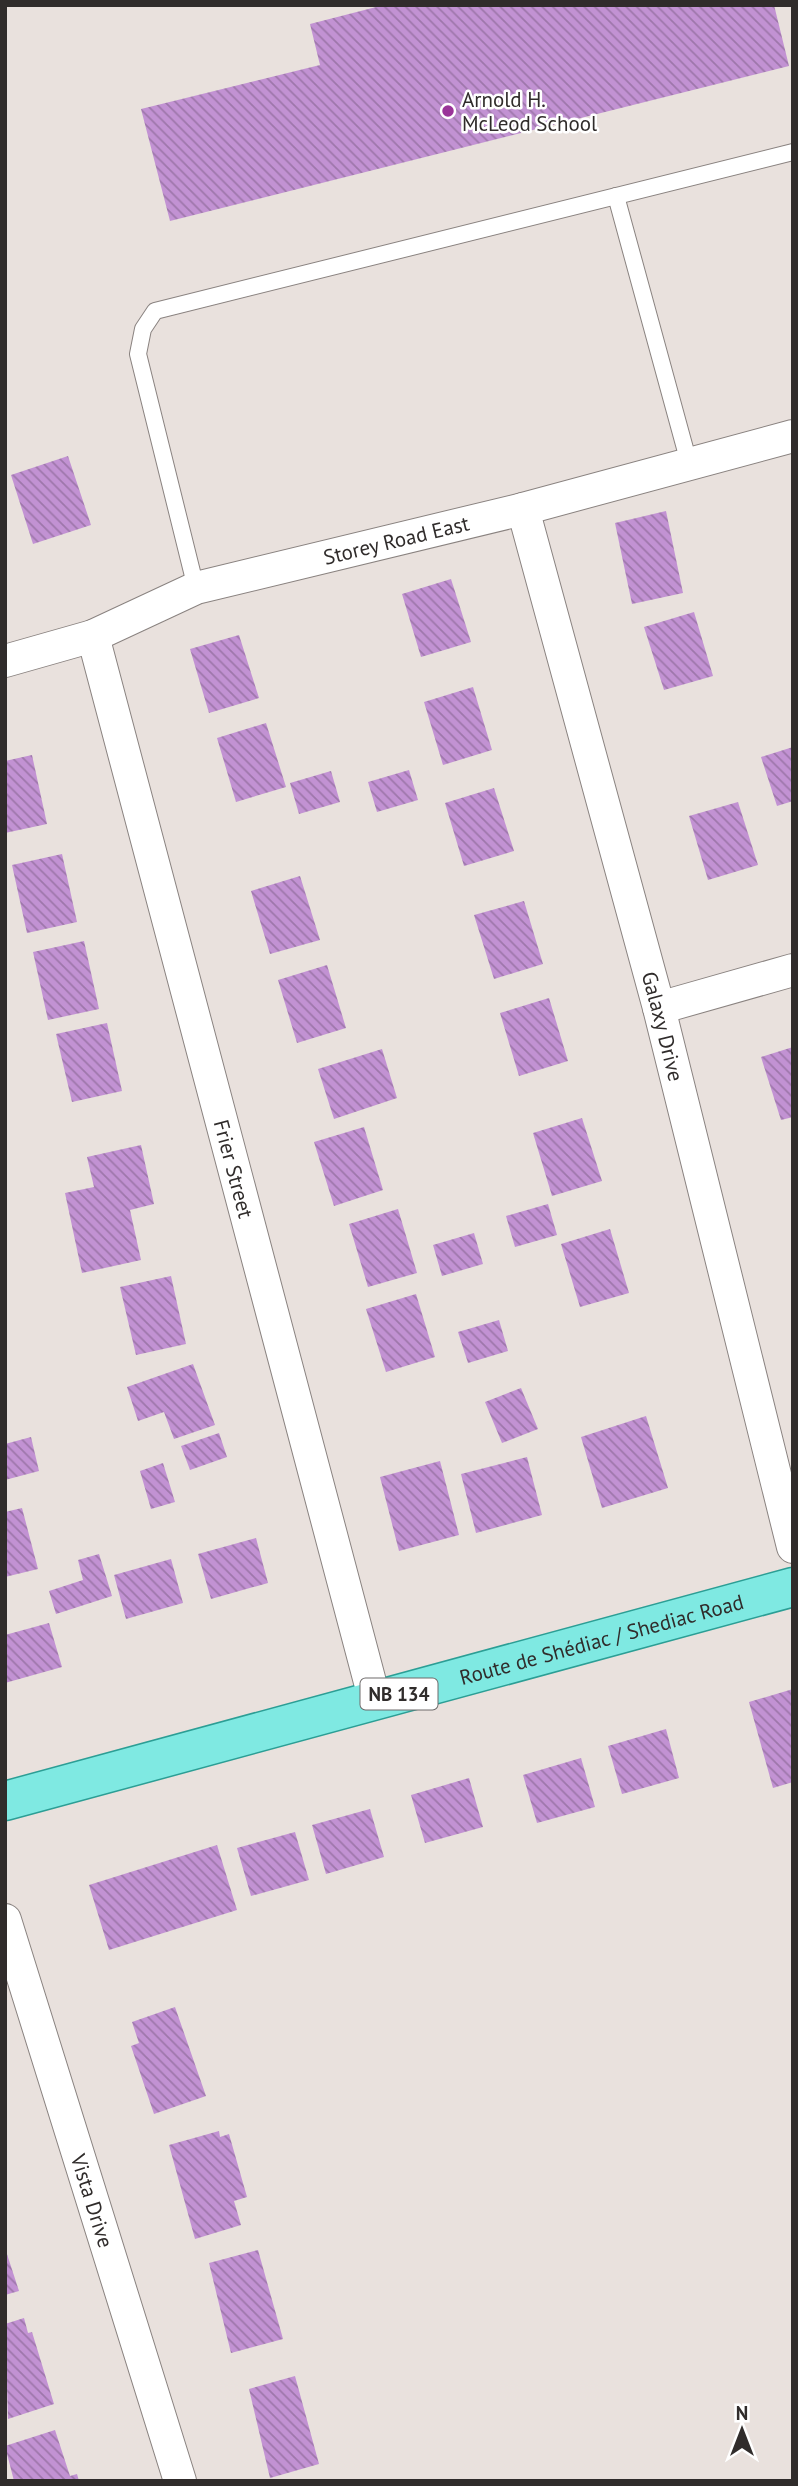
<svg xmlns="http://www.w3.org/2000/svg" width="798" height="2486" font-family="'PT Sans',sans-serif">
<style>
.building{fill:url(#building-back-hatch)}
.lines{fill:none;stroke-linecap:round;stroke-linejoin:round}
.service-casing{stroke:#8a8380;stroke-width:18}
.minor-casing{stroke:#8a8380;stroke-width:34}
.primary-casing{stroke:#2c9e95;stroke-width:41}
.service{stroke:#fff;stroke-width:16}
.minor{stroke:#fff;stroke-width:32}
.primary{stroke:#7fe9e2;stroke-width:38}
.poi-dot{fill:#9a3499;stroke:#fff;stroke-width:2.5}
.labels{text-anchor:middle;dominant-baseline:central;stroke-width:5;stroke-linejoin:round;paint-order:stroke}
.shield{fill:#fff;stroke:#6e6b6b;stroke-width:2}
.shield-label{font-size:19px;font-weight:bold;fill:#302c2b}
.poi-label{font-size:21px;fill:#302c2b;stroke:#fff;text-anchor:start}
.street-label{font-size:21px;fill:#302c2b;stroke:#fff}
</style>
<defs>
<pattern id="building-back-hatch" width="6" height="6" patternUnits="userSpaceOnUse" patternTransform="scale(1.75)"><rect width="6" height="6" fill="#c292d3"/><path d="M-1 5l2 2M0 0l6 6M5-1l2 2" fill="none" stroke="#9e77ab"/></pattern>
</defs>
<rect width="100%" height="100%" fill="#e9e1dd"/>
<!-- building -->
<g class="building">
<path d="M384 5H774L789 66 170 221 141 109 320 65 310 24Z"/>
<path d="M68 456 91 525 33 544 11 475Z"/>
<path d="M666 511 683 593 632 604 615 523Z"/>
<path d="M451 579 471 642 421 657 402 594Z"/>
<path d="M694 612 713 676 664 690 644 627Z"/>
<path d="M239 635 259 698 209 713 190 649Z"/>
<path d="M473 687 492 750 443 765 424 702Z"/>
<path d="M266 723 286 787 236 802 217 738Z"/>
<path d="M793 747V801L777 806 761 757Z"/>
<path d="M32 755 47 824 5 833V761Z"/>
<path d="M409 770 418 800 377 812 368 782Z"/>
<path d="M331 771 340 802 299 814 290 783Z"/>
<path d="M494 788 514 851 464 866 445 803Z"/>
<path d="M738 802 758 865 708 880 689 816Z"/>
<path d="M62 854 77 922 27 933 12 865Z"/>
<path d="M300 876 320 940 270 954 251 891Z"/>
<path d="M524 901 543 964 494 979 474 915Z"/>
<path d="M84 941 99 1009 48 1020 33 952Z"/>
<path d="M327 965 346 1028 297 1043 278 980Z"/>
<path d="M549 998 568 1061 519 1076 500 1013Z"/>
<path d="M107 1023 122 1091 72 1102 56 1034Z"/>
<path d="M793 1047V1117L781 1120 761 1057Z"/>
<path d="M382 1049 397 1098 334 1119 318 1069Z"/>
<path d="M582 1118 602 1181 552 1196 533 1133Z"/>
<path d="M364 1127 383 1190 334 1206 314 1142Z"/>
<path d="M141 1145 154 1204 130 1210 141 1260 82 1273 65 1193 94 1187 87 1157Z"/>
<path d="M548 1204 557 1235 515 1247 506 1216Z"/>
<path d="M398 1209 417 1273 368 1287 349 1224Z"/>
<path d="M610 1229 629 1293 580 1307 561 1244Z"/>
<path d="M474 1233 483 1264 442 1276 433 1245Z"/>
<path d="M171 1276 186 1344 136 1355 120 1287Z"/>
<path d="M416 1294 435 1357 386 1372 366 1309Z"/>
<path d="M499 1320 508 1351 468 1363 458 1332Z"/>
<path d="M193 1364 215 1425 174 1439 164 1412 138 1421 127 1387Z"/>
<path d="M521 1388 538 1429 502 1443 485 1402Z"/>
<path d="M646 1416 668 1488 602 1508 581 1437Z"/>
<path d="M219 1433 227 1457 190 1470 181 1446Z"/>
<path d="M31 1437 39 1471 5 1480V1444Z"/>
<path d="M527 1457 542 1515 476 1533 461 1474Z"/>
<path d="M440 1461 459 1535 399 1551 380 1477Z"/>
<path d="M163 1463 175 1502 151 1509 140 1471Z"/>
<path d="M22 1508 38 1569 5 1577V1512Z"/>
<path d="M256 1538 268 1583 211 1599 198 1554Z"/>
<path d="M99 1554 112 1596 56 1614 49 1591 83 1580 78 1560Z"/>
<path d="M171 1559 183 1603 126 1619 114 1575Z"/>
<path d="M49 1623 62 1667 5 1683V1635Z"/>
<path d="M793 1689V1782L773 1788 749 1702Z"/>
<path d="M666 1729 679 1778 622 1794 608 1746Z"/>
<path d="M581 1758 595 1807 537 1823 523 1775Z"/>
<path d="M469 1778 483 1827 425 1843 411 1795Z"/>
<path d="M370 1809 384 1857 326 1874 312 1825Z"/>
<path d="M295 1832 309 1880 251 1896 237 1848Z"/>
<path d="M217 1845 237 1910 109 1950 89 1885Z"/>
<path d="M175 2007 206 2096 154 2114 131 2046 139 2043 132 2022Z"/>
<path d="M219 2131 220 2137 229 2134 247 2197 234 2201 241 2225 195 2239 169 2145Z"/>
<path d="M5 2248 19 2291 5 2295Z"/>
<path d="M258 2250 283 2339 231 2353 209 2263Z"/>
<path d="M24 2318 28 2333 32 2332 54 2404 8 2419 5 2324Z"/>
<path d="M295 2376 319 2464 270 2478 249 2389Z"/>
<path d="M55 2430 70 2476 77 2474 79 2481H14L5 2446Z"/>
</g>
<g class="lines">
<defs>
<g id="service">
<path d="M616 196 689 463"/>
<path d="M196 588 138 354 143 329 155 311 793 152"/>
</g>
<g id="minor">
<path id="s1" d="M523 509 659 1008 793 1547"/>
<path id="s2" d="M93 636 375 1701"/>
<path id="s3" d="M5 661 93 636 196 588 523 509 793 436"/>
<path d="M659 1008 793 970"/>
<path id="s4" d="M5 1920 180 2481"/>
</g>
<g id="primary">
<path id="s5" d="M5 1801 793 1587"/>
</g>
</defs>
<!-- service casing -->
<use href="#service" class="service-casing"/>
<!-- minor casing -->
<use href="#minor" class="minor-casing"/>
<!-- primary casing -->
<use href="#primary" class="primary-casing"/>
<!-- service -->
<use href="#service" class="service"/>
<!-- minor -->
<use href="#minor" class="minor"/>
<!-- primary -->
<use href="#primary" class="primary"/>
</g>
<!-- markers -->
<circle class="poi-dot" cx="448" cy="111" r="7"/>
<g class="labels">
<!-- shield labels -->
<rect class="shield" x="360.5" y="1678.5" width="77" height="31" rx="5"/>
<g class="shield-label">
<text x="399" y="1694">NB 134</text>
</g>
<!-- poi labels -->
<g class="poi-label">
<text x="462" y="99">Arnold H.<tspan x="462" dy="24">McLeod School</tspan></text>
</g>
<!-- street labels -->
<g class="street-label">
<text stroke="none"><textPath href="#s3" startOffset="411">Storey Road East</textPath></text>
<text stroke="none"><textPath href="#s1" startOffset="536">Galaxy Drive</textPath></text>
<text stroke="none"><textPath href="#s2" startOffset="551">Frier Street</textPath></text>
<text stroke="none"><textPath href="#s5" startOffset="618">Route de Shédiac / Shediac Road</textPath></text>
<text stroke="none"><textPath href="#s4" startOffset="294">Vista Drive</textPath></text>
</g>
</g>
<!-- border -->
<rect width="798" height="2486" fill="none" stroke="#302c2b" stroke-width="14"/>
<!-- north arrow -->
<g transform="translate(742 2430)" stroke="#ffffff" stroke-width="5" paint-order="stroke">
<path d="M0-5L12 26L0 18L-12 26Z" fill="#302c2b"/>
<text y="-10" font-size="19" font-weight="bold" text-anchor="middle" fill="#302c2b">N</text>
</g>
</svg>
